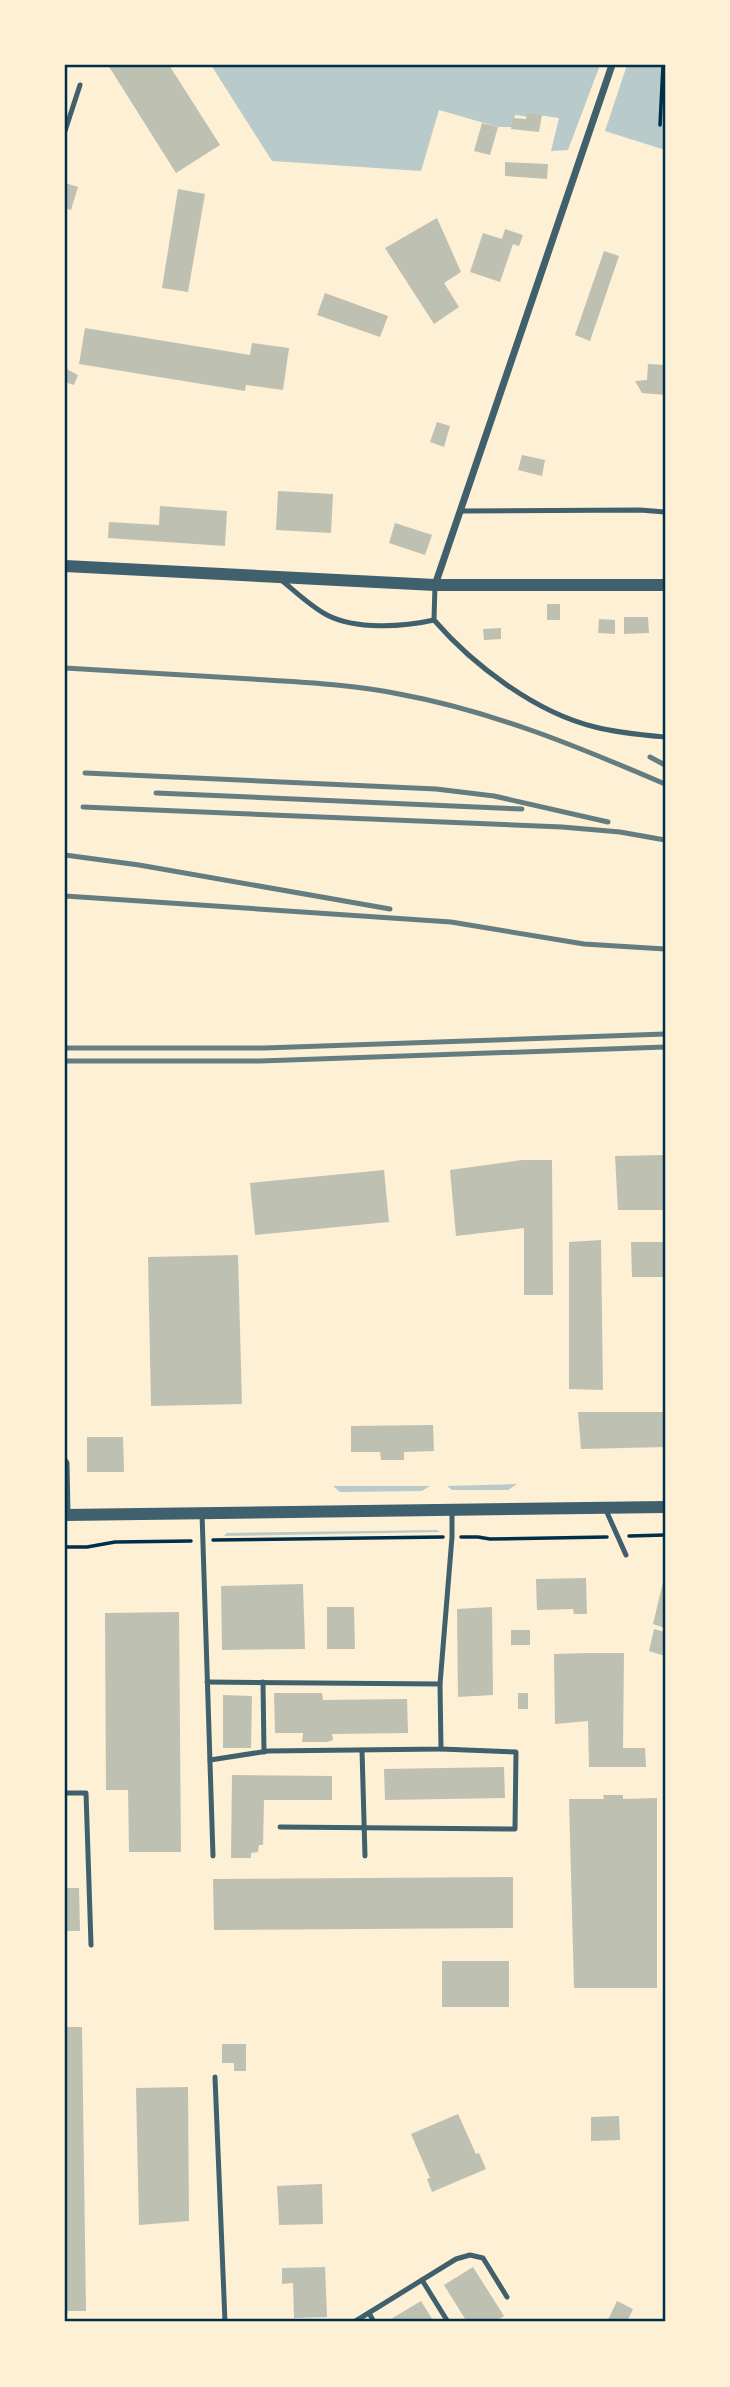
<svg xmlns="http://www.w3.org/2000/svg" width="730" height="2387" font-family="'Golos Text',sans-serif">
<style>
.green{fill:#b9caca}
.building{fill:#bec0b2}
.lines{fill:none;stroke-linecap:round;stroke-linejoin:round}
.path{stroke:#003049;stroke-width:3.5}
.service{stroke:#3f606c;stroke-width:5}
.minor{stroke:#3f606c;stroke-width:7}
.tertiary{stroke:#3f606c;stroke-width:12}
.rail{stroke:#657d81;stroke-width:5}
.neatline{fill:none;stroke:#003049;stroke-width:2.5}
</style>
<rect width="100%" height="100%" fill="#fdf0d5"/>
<!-- green -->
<g class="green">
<path d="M211 65H600L568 150 551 151 559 118 530 114V117L515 115 513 127H498L439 110 421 171 272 161Z"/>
<path d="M627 65H665V150L605 131Z"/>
<path d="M517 1484 508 1490H452L447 1486Z"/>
<path d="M333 1486H430L422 1491 340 1492Z"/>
<path d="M437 1530 440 1532 224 1536 227 1533Z"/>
</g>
<!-- building -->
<g class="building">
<path d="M108 65H169L220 145 176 173Z"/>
<path d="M527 113 542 115 539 132 511 129 513 118 526 119Z"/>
<path d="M482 123 498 127 490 155 474 151Z"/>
<path d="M505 162 548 164 547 179 505 176Z"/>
<path d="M65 183 78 187 71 210 65 208Z"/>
<path d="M178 189 205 194 188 292 162 288Z"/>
<path d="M437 218 461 272 444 283 459 307 434 324 385 248Z"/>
<path d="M505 229 523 235 519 246 513 244 500 282 470 272 483 233 502 239Z"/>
<path d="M604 251 619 256 590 341 575 335Z"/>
<path d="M325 293 388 316 380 337 317 315Z"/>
<path d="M85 328 250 355 252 343 289 348 283 390 246 385 245 391 79 364Z"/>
<path d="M648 364 665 365V395L642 393 635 381 647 380Z"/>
<path d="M65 368 78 375 74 385 65 382Z"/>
<path d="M437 422 450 426 444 447 430 442Z"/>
<path d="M522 455 545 460 542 476 518 470Z"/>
<path d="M278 491 333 494 331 533 276 530Z"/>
<path d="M160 506 227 511 225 546 108 538 109 522 159 525Z"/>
<path d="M395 523 432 535 425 555 389 543Z"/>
<rect x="547" y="604" width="13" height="16"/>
<path d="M624 617H648L649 633 624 634Z"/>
<path d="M599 619 615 620V634L598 633Z"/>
<path d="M501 628V639L484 640 483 629Z"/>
<path d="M665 1155V1210H618L615 1156Z"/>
<path d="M522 1160H552L553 1295H524V1228L456 1236 450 1170Z"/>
<path d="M384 1170 389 1222 255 1235 250 1183Z"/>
<path d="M601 1240 603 1390 569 1389V1242Z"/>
<path d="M631 1242H665V1277H632Z"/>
<path d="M238 1255 242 1404 151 1406 148 1257Z"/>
<path d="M578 1412H665V1447L581 1449Z"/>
<path d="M433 1425 434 1451 404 1452V1460H381L380 1452H351V1426Z"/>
<path d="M87 1437H123L124 1472H87Z"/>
<path d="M586 1578 587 1614H574L573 1609 537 1610 536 1579Z"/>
<path d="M664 1578H665V1628L653 1624Z"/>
<path d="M303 1584 305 1649 222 1650 221 1586Z"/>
<path d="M327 1607H354L355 1649H327Z"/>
<path d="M492 1607 493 1695 458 1697 457 1609Z"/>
<path d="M179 1612 181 1852H129L128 1790H106L105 1613Z"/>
<path d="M654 1629 665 1632V1656L649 1651Z"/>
<rect x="511" y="1630" width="19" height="15"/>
<path d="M588 1653H624L623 1748H645L646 1767H589L588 1721 555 1724 554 1654Z"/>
<path d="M274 1693H322L323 1700 407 1699 408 1733 332 1734 333 1740 327 1742H302L303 1733H275Z"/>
<rect x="518" y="1693" width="10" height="16"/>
<path d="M223 1695 252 1696 251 1748H223Z"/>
<path d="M504 1767 505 1798 385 1800 384 1769Z"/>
<path d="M232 1775 332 1776V1800H264L263 1845H259L258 1852 251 1853V1858H231Z"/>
<path d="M603 1795H623V1799L657 1798V1988H574L569 1799H604Z"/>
<path d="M513 1877V1928L214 1930 213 1879Z"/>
<path d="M65 1888H79L80 1931H65Z"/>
<rect x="442" y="1961" width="67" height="46"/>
<path d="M65 2027H82L86 2311H65Z"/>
<path d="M222 2044H246V2071H234V2063H222Z"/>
<path d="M188 2087 189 2221 139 2225 136 2088Z"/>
<path d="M458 2114 476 2154 479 2153 486 2169 432 2192 427 2179 430 2178 411 2134Z"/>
<path d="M619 2116 620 2140 591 2141V2117Z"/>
<path d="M322 2184 323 2224 279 2225 277 2186Z"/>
<path d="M325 2267 327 2317 294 2318 293 2283 282 2284V2268Z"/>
<path d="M473 2267 504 2316 495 2322H467L444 2285Z"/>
<path d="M421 2301 434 2322H393L391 2319Z"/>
<path d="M617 2301 633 2309 627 2322H607Z"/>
</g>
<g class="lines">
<!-- path -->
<g class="path">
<path d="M660 125 663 65"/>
<path d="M629 1536 665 1535"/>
<path d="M461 1537H478L490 1539 607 1537"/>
<path d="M213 1540 443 1537"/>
<path d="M65 1547H87L115 1542 191 1541"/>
</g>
<!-- service -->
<g class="service">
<path d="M65 131 80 85"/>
<path d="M461 511 640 510 665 512"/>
<path d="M280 579C295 591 310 606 327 615 356 630 403 627 434 620"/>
<path d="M435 585 434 620C473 665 536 713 595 727 618 733 642 735 665 737"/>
<path d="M65 1460 67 1463 68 1515"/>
<path d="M605 1508 626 1555"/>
<path d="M202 1513 213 1856"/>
<path d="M207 1682 440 1684 441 1749 268 1751 210 1760"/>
<path d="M263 1682 264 1752"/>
<path d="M440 1684 452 1537V1510"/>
<path d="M362 1750 365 1856"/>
<path d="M65 1793H86L91 1945"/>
<path d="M280 1827 515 1829 516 1752 441 1749"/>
<path d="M215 2077 225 2322"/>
<path d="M422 2280 448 2322"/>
<path d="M369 2313 374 2322"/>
<path d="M354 2322 456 2259 470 2255 483 2258 507 2297"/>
</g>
<!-- minor -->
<path class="minor" d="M435 585 612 65"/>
<!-- tertiary -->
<g class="tertiary">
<path d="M65 566 435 585H665"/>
<path d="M65 1515 665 1507"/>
</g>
<!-- rail -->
<g class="rail">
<path d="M65 668C132 672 199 676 267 680 311 683 355 685 399 694 492 711 579 747 665 784"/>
<path d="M650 757 665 765"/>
<path d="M85 773 436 789 494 796 608 822"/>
<path d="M156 793 522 809"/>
<path d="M83 807 562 827 620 832 665 840"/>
<path d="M65 855 139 865 390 909"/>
<path d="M65 896 451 922 584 944 665 949"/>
<path d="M65 1048H264L665 1034"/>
<path d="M65 1061H260L665 1047"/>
</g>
</g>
<!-- border -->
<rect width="730" height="2387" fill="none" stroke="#fdf0d5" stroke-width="133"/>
<rect x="66" y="66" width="598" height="2254" class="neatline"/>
</svg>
